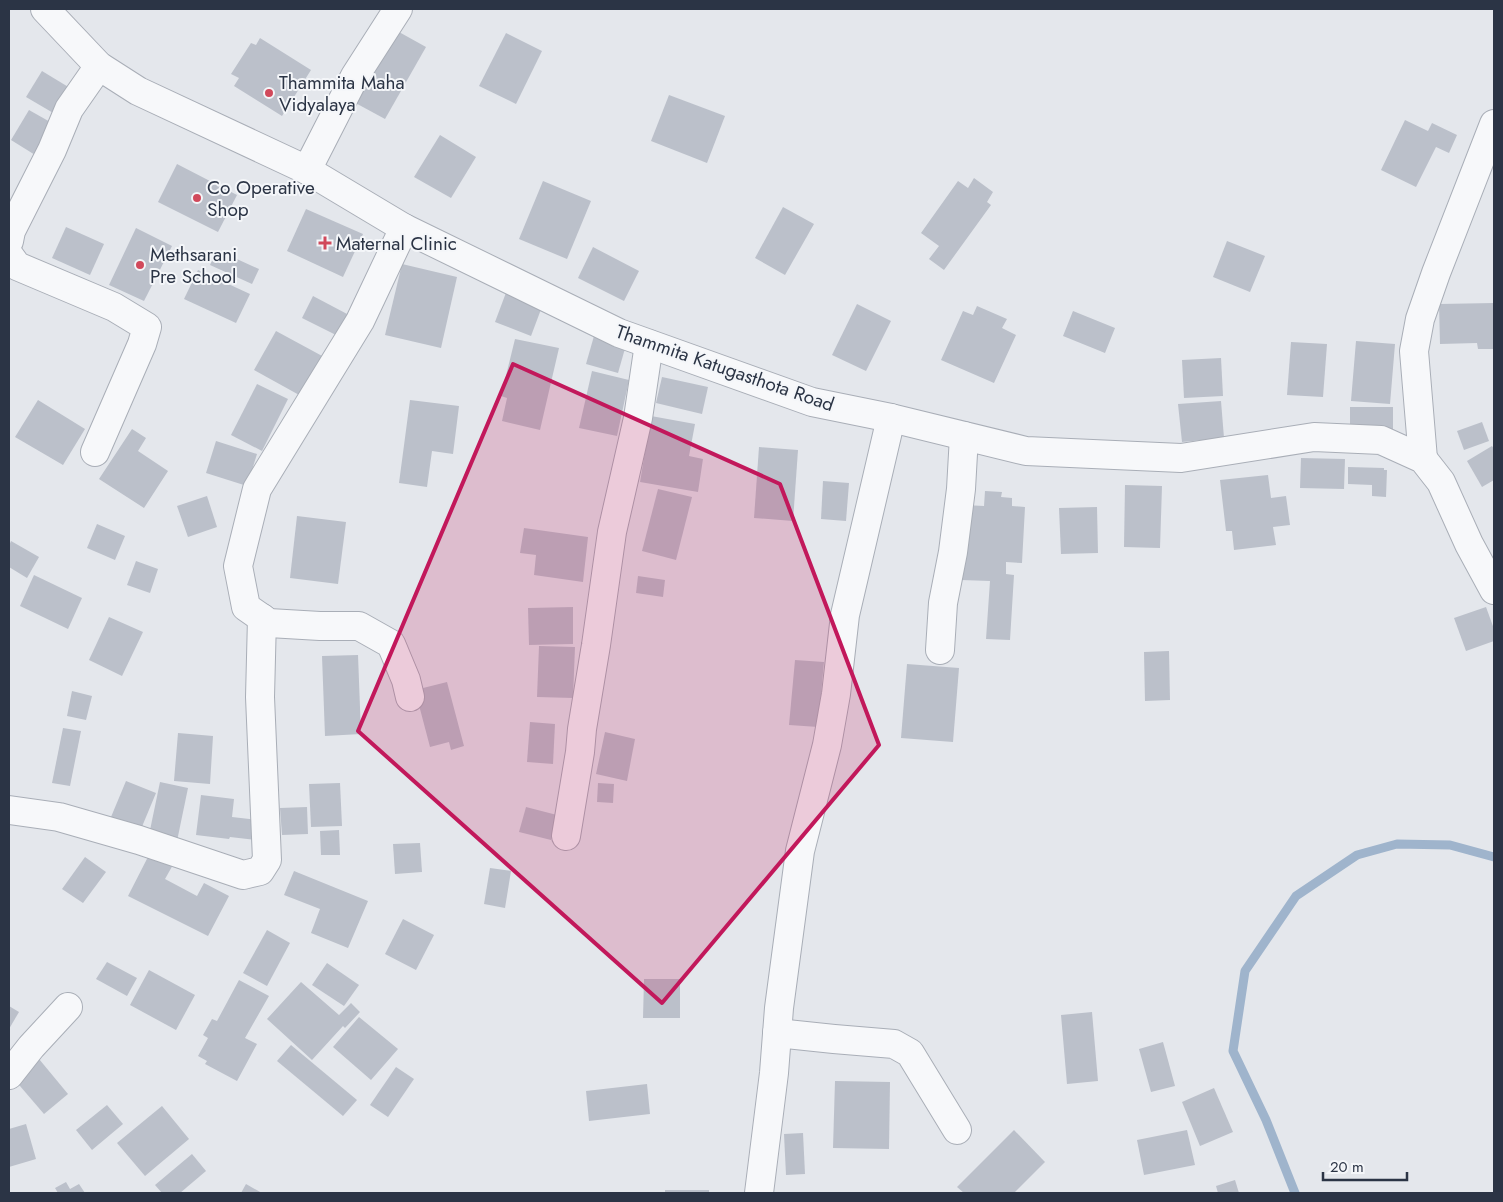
<svg xmlns="http://www.w3.org/2000/svg" width="1503" height="1202" font-family="Jost,sans-serif">
<style>
.lines{fill:none;stroke-linecap:round;stroke-linejoin:round}
.stream{stroke:#9fb4cc;stroke-width:9}
.building{fill:#bbc0ca}
.minor-casing{stroke:#a9aeb7;stroke-width:30}
.minor{stroke:#f7f8fa;stroke-width:28}
.marked{fill:#c2185b;fill-opacity:0.2;stroke:#c2185b;stroke-width:4;stroke-linejoin:round}
.poi-dot{fill:#d1495b;stroke:#f4f6f9;stroke-width:2}
.labels{text-anchor:middle;dominant-baseline:central;stroke-width:4;stroke-linejoin:round;paint-order:stroke}
.poi-label{font-size:19px;fill:#2b3445;stroke:#f4f6f9;text-anchor:start}
.street-label{font-size:19px;fill:#2b3445;stroke:#f4f6f9}
</style>
<rect width="100%" height="100%" fill="#e4e7ec"/>
<g class="lines">
<!-- stream -->
<path class="stream" d="M1295 1193 1266 1120 1233 1051 1245 971 1296 896 1357 855 1397 844 1450 845 1494 857"/>
</g>
<!-- building -->
<g class="building">
<path d="M390 27 426 47 385 119 350 100Z"/>
<path d="M506 33 542 51 516 104 479 86Z"/>
<path d="M260 38 311 70 282 116 234 86 239 78 231 74 251 43 256 45Z"/>
<path d="M42 71 70 88 55 114 26 97Z"/>
<path d="M669 95 725 116 707 163 651 141Z"/>
<path d="M29 110 59 127 40 158 11 140Z"/>
<path d="M1405 120 1428 131 1432 123 1457 135 1449 153 1436 147 1416 187 1381 170Z"/>
<path d="M440 135 476 157 451 198 414 177Z"/>
<path d="M177 164 237 195 218 232 158 202Z"/>
<path d="M974 178 993 192 987 202 991 205 944 270 929 259 939 246 921 233 958 181 968 188Z"/>
<path d="M543 181 591 201 567 259 519 239Z"/>
<path d="M783 207 814 224 785 275 755 258Z"/>
<path d="M306 209 363 234 343 277 287 251Z"/>
<path d="M66 227 104 244 90 275 52 258Z"/>
<path d="M136 228 172 246 144 301 109 285Z"/>
<path d="M1227 241 1265 256 1250 292 1213 277Z"/>
<path d="M593 247 639 271 624 301 578 278Z"/>
<path d="M217 250 259 269 252 284 210 265Z"/>
<path d="M402 264 457 277 441 348 385 335Z"/>
<path d="M198 270 250 294 236 323 184 299Z"/>
<path d="M507 290 543 304 531 336 495 322Z"/>
<path d="M313 296 349 315 338 336 302 318Z"/>
<path d="M1494 303V349H1478L1477 343 1440 344 1439 304Z"/>
<path d="M857 304 891 321 866 371 832 355Z"/>
<path d="M977 306 1007 319 1002 328 1016 335 994 383 941 360 963 311 973 315Z"/>
<path d="M1073 311 1115 328 1105 353 1063 336Z"/>
<path d="M276 331 324 357 301 396 254 370Z"/>
<path d="M594 336 626 345 618 373 586 364Z"/>
<path d="M515 339 559 348 540 430 502 421 507 398 501 396Z"/>
<path d="M1356 341 1395 344 1390 404 1351 401Z"/>
<path d="M1291 342 1327 344 1323 397 1287 395Z"/>
<path d="M1221 358 1223 396 1184 398 1182 360Z"/>
<path d="M592 371 629 380 617 436 579 428Z"/>
<path d="M662 377 708 387 702 414 656 403Z"/>
<path d="M257 384 288 399 262 451 231 435Z"/>
<path d="M38 400 85 429 63 465 15 437Z"/>
<path d="M410 400 459 406 453 454 432 451 427 487 399 483Z"/>
<path d="M1221 401 1224 438 1182 442 1178 404Z"/>
<rect x="1350" y="407" width="43" height="24"/>
<path d="M651 416 695 424 689 456 703 459 698 492 640 482Z"/>
<path d="M1482 422 1489 441 1464 450 1457 431Z"/>
<path d="M132 429 146 438 138 451 168 471 144 508 99 479Z"/>
<path d="M216 441 257 454 247 486 206 473Z"/>
<path d="M1492 446 1494 449V480L1482 487 1467 461Z"/>
<path d="M759 447 798 450 793 521 754 518Z"/>
<path d="M1301 458 1345 459 1344 489 1300 488Z"/>
<path d="M1348 467 1384 468V470H1387L1386 497 1372 496V485L1348 484Z"/>
<path d="M1268 475 1271 498 1286 496 1290 525 1273 527 1276 545 1234 550 1232 531H1226L1220 480Z"/>
<path d="M823 481 849 483 846 521 821 519Z"/>
<path d="M1125 485 1162 486 1160 548 1124 547Z"/>
<path d="M658 489 692 497 676 560 642 551Z"/>
<path d="M985 491 1002 492 1001 497 1012 498V506L1025 507 1022 563 1006 562V574L1014 575 1010 640 986 639 990 581 961 580 965 505 984 506Z"/>
<path d="M207 496 217 527 188 537 177 506Z"/>
<path d="M1097 507 1098 553 1061 554 1059 508Z"/>
<path d="M297 516 346 522 338 584 290 578Z"/>
<path d="M97 524 125 536 115 560 87 548Z"/>
<path d="M524 528 588 537 583 582 534 575 536 555 520 553Z"/>
<path d="M11 541 39 557 27 578 9 567V546Z"/>
<path d="M136 561 158 569 150 593 127 585Z"/>
<path d="M34 575 82 598 68 629 20 606Z"/>
<path d="M638 576 665 580 663 597 636 593Z"/>
<path d="M573 607V644L529 645 528 608Z"/>
<path d="M1486 607 1494 629V641L1466 651 1454 618Z"/>
<path d="M109 617 143 632 122 676 89 660Z"/>
<path d="M539 646 575 647 573 698 537 697Z"/>
<path d="M1169 651 1170 700 1145 701 1144 652Z"/>
<path d="M358 655 361 734 325 736 322 656Z"/>
<path d="M795 660 824 662 818 727 789 725Z"/>
<path d="M907 664 959 668 953 742 901 738Z"/>
<path d="M447 682 464 746 451 750 449 742 430 747 415 690Z"/>
<path d="M72 691 92 696 86 720 67 716Z"/>
<path d="M530 722 555 724 553 764 527 762Z"/>
<path d="M63 728 81 731 70 786 52 783Z"/>
<path d="M605 732 635 739 627 781 596 774Z"/>
<path d="M178 733 213 736 210 784 174 781Z"/>
<path d="M126 781 156 793 141 829 111 817Z"/>
<path d="M160 782 188 788 177 841 149 835Z"/>
<path d="M340 783 342 826 311 827 309 784Z"/>
<path d="M598 783 614 784 613 803 597 802Z"/>
<path d="M201 795 234 799 232 817 258 820 256 840 230 837 229 839 196 835Z"/>
<path d="M307 807 308 834 282 835 280 808Z"/>
<path d="M526 807 557 815 551 840 519 832Z"/>
<path d="M339 830 340 855H321L320 831Z"/>
<path d="M420 843 422 872 395 874 393 844Z"/>
<path d="M151 851 174 863 165 879 197 896 204 883 229 896 208 936 128 896Z"/>
<path d="M85 857 106 872 83 903 62 889Z"/>
<path d="M490 868 511 871 505 908 484 904Z"/>
<path d="M294 871 368 901 348 948 311 933 320 909 284 895Z"/>
<path d="M403 919 434 935 416 970 385 954Z"/>
<path d="M267 930 290 943 267 986 243 973Z"/>
<path d="M107 962 137 978 127 996 96 979Z"/>
<path d="M327 963 359 985 344 1006 312 985Z"/>
<path d="M149 970 195 995 176 1030 130 1005Z"/>
<path d="M644 979H680V1018H643Z"/>
<path d="M239 980 269 996 245 1038 257 1044 237 1081 205 1064 207 1061 198 1056 208 1038 203 1035 212 1019 217 1021Z"/>
<path d="M301 982 339 1015 351 1003 360 1012 345 1028 343 1026 312 1060 267 1019Z"/>
<path d="M9 1006 19 1012 9 1029Z"/>
<path d="M1092 1012 1098 1081 1067 1084 1061 1015Z"/>
<path d="M359 1017 398 1049 371 1080 333 1047Z"/>
<path d="M1163 1042 1175 1086 1151 1092 1139 1049Z"/>
<path d="M291 1045 357 1100 343 1116 277 1061Z"/>
<path d="M39 1059 68 1094 44 1114 14 1079Z"/>
<path d="M396 1067 414 1079 388 1117 370 1105Z"/>
<path d="M835 1081 890 1082 889 1149 833 1148Z"/>
<path d="M647 1084 650 1114 589 1121 586 1091Z"/>
<path d="M1214 1088 1233 1132 1200 1146 1182 1102Z"/>
<path d="M107 1105 123 1124 92 1150 76 1130Z"/>
<path d="M162 1106 189 1139 145 1176 117 1143Z"/>
<path d="M26 1124 36 1159 9 1167V1129Z"/>
<path d="M1014 1130 1045 1162 1014 1193H964L957 1187Z"/>
<path d="M1187 1130 1195 1165 1144 1175 1137 1140Z"/>
<path d="M803 1133 805 1174 786 1175 784 1134Z"/>
<path d="M192 1154 206 1171 180 1193H162L155 1185Z"/>
<path d="M1235 1180 1239 1193H1218L1216 1186Z"/>
<path d="M66 1182 70 1189 79 1184 85 1193H58L55 1188Z"/>
<path d="M246 1184 262 1193H241Z"/>
<rect x="665" y="1190" width="44" height="3"/>
</g>
<g class="lines">
<defs>
<g id="minor">
<path d="M45 9 99 66 138 91 307 170 404 228 619 333 812 402 891 418 1026 451 1181 458 1314 437 1381 440 1423 459 1441 482 1469 544 1494 590"/>
<path d="M307 170 355 76 398 9"/>
<path d="M404 228 360 321 257 489 238 566 246 607 269 623 320 626H359L391 644 406 680 410 697"/>
<path d="M9 241 11 231 52 150 69 109 99 66"/>
<path d="M9 255 17 266 114 307 147 327 142 344 95 452"/>
<path d="M1423 459 1414 351 1420 319 1436 273 1494 124"/>
<path d="M940 650 943 603 953 552 961 489 964 436"/>
<path d="M9 810 59 817 139 840 243 875 260 871 267 860 260 697 262 618"/>
<path d="M566 836 580 752 582 729 596 645 612 532 638 418 649 344"/>
<path d="M777 1033 834 1039 894 1044 910 1053 957 1130"/>
<path d="M9 1075 31 1047 68 1007"/>
<path d="M759 1193 774 1073 779 1008 800 851 827 745 836 694 845 615 891 418"/>
</g>
</defs>
<!-- minor casing -->
<use href="#minor" class="minor-casing"/>
<!-- minor -->
<use href="#minor" class="minor"/>
</g>
<!-- marked area -->
<path class="marked" d="M513 364 780 484 879 745 662 1003 358 731Z"/>
<!-- markers -->
<g class="poi-dot">
<circle cx="269" cy="93" r="5"/>
<circle cx="197" cy="198" r="5"/>
<path d="M322.5 235.5h5v5h5v5h-5v5h-5v-5h-5v-5h5z"/>
<circle cx="140" cy="265" r="5"/>
</g>
<g class="labels">
<!-- poi labels -->
<g class="poi-label">
<text x="279" y="82">Thammita Maha<tspan x="279" dy="22">Vidyalaya</tspan></text>
<text x="207" y="187">Co Operative<tspan x="207" dy="22">Shop</tspan></text>
<text x="336" y="243">Maternal Clinic</text>
<text x="150" y="254">Methsarani<tspan x="150" dy="22">Pre School</tspan></text>
</g>
<!-- street labels -->
<g class="street-label">
<text transform="translate(725 368) rotate(19)">Thammita Katugasthota Road</text>
</g>
</g>
<!-- border -->
<rect width="1503" height="1202" fill="none" stroke="#2b3445" stroke-width="20"/>
<!-- scale -->
<path d="M1323 1172v8h84v-8" fill="none" stroke="#2b3445" stroke-width="2.5"/>
<text x="1330" y="1172" font-size="15" fill="#2b3445" stroke="#f4f6f9" stroke-width="4" paint-order="stroke">20 m</text>
</svg>
